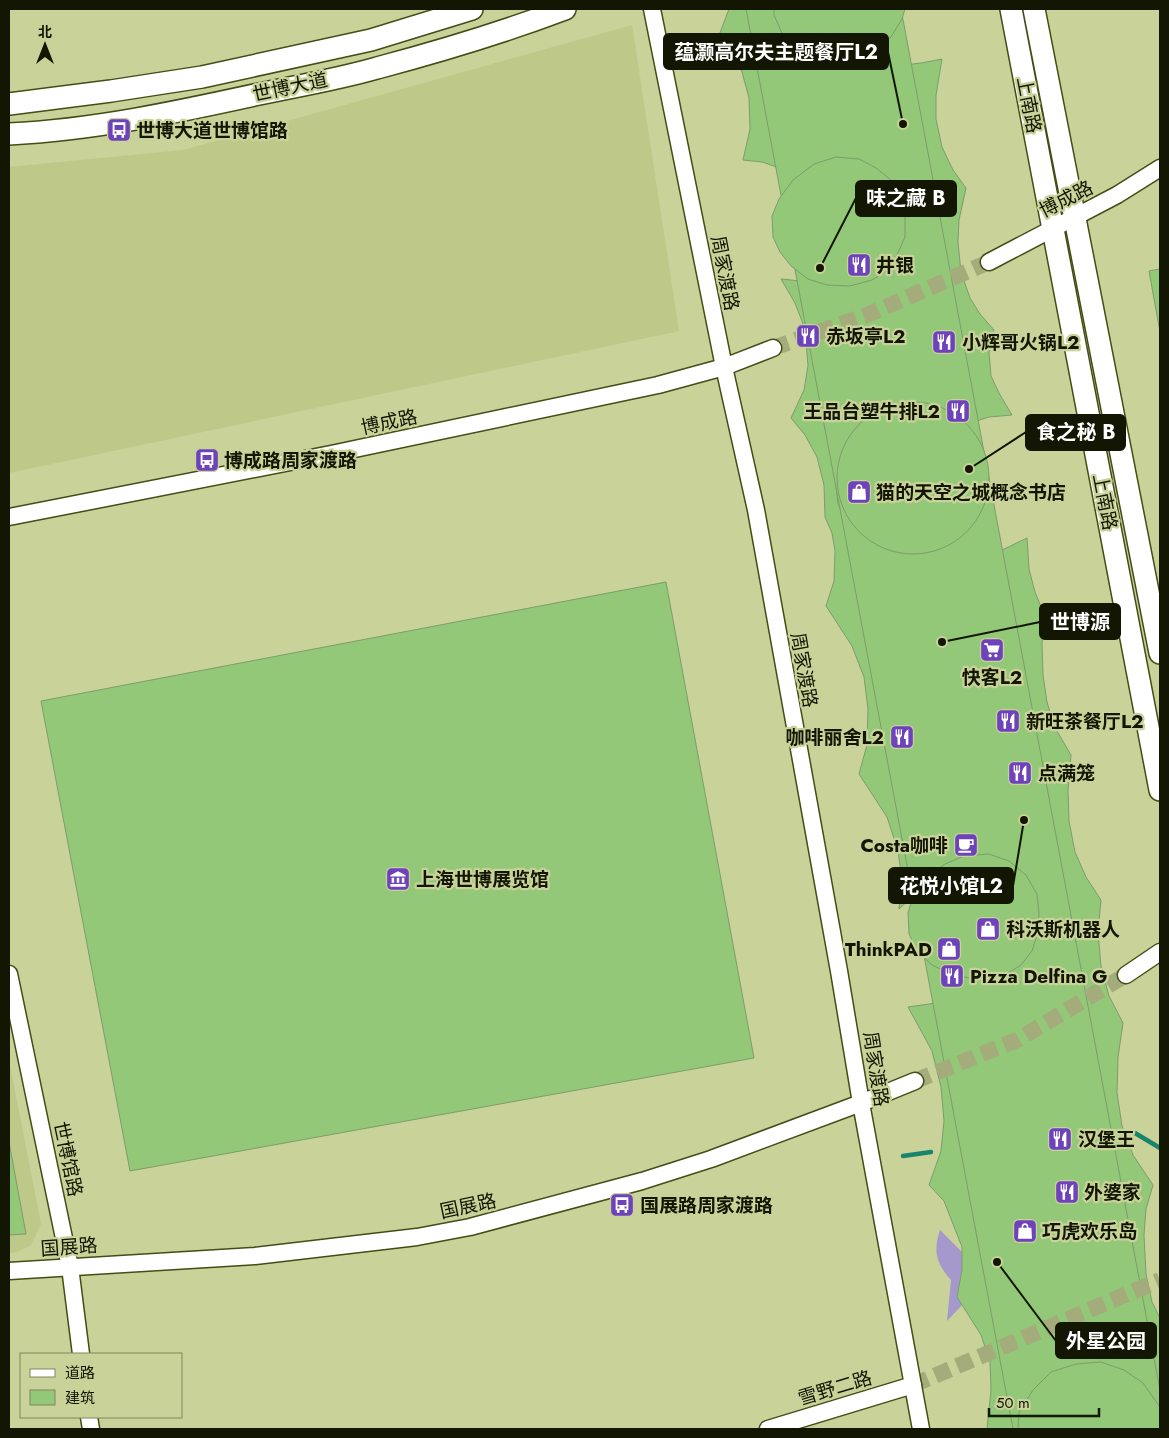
<svg xmlns="http://www.w3.org/2000/svg" width="1169" height="1438" font-family="Jost,'Noto Sans SC',sans-serif">
<style>
.built{fill:#bec888}
.park{fill:#a598cc}
.lines{fill:none;stroke-linecap:round;stroke-linejoin:round}
.stream{stroke:#18846a;stroke-width:4.5}
.building{fill:#92c877;stroke:#7d9d6e}
.minor-tunnel{stroke:#a4ac7b;stroke-width:16;stroke-dasharray:16 8;stroke-linecap:butt}
.minor-casing{stroke:#454c15;stroke-width:19}
.major-casing{stroke:#454c15;stroke-width:24}
.minor{stroke:#fff;stroke-width:16}
.major{stroke:#fff;stroke-width:21}
.labels{text-anchor:middle;dominant-baseline:central;stroke-width:4.5;stroke-linejoin:round;paint-order:stroke}
.street-label{font-size:19px;fill:#131602;stroke:#c8d299}
.poi-label{font-size:19px;font-weight:bold;fill:#131602;stroke:#c8d299;text-anchor:start}
.leader{fill:none;stroke:#131602;stroke-width:2}
.callout-dot{fill:#131602;stroke:#c8d299;stroke-width:2}
.callout{fill:#131602;stroke:#131602;stroke-width:2}
.callout-label{font-size:20px;text-anchor:middle;font-weight:bold;fill:#fff}
</style>
<rect width="100%" height="100%" fill="#c8d299"/>
<!-- built -->
<g class="built">
<path d="M632 25 679 331 9 473V167L183 150Z"/>
<path d="M9 1060 41 1224 31 1245 17 1252 9 1253Z"/>
</g>
<!-- park -->
<path class="park" d="M940 1230 983 1273 977 1289 947 1321 951 1280C936 1263 933 1251 940 1230Z"/>
<g class="lines">
<!-- stream -->
<g class="stream">
<path d="M1135 1133 1160 1148"/>
<path d="M903 1156 931 1152"/>
</g>
</g>
<!-- building -->
<g class="building">
<path d="M729 9H774V15L782 33 796 51 813 61 868 66H895L921 63 942 59 936 95V119L942 147 953 170 966 188 959 220 958 242 961 272 970 298 980 314 994 330 989 353 991 376 999 393 1012 415 989 417 967 424 958 416 940 406 917 402 893 405 868 416 852 432 843 446 837 466 836 484 838 504 849 524 869 542 891 551 941 557H968L998 552 1027 538 1029 569 1035 592 1044 614 1042 644 1043 675 1047 702 1054 726 1071 755 1068 791 1069 821 1075 852 1086 877 1101 900 1098 932 1101 966 1109 996 1123 1023 1118 1057 1117 1093 1122 1126 1133 1155 1153 1185 1146 1209 1144 1235 1146 1274 1152 1302 1160 1318V1407L1143 1383 1124 1370 1101 1362 1076 1364 1051 1372 1033 1390 1019 1412 1018 1429H987L991 1390 990 1362 981 1335 957 1297 962 1270V1247L944 1201 929 1185 941 1151 944 1121 941 1087 932 1051 908 1007 936 1003 959 995 1005 975 1021 965 1032 951 1038 932 1039 914 1037 894 1026 875 1009 861 989 854 964 856 945 864 926 878 913 896 899 909 902 879 898 851 887 817 859 774 867 745 868 709 864 677 852 646 826 606 834 581 835 551 832 533 825 517 824 485 817 457 805 435 791 418 804 390 808 366 805 329 795 303 781 279 850 286 872 280 886 271 896 257 905 237V216L901 197 891 180 876 168 859 159 836 157 814 164 800 175 762 162 743 160 750 129 749 98 742 72 730 51 718 38Z"/>
<path d="M746 9H901L1160 1390V1429H1013Z"/>
<path d="M774 9H905L902 19 891 37 874 51 856 59 836 63 813 61 796 51 782 33 774 15Z"/>
<path d="M836 157 859 159 876 168 891 180 901 197 905 216V237L896 257 886 271 872 280 850 286 827 285 808 279 791 266 780 252 773 237 772 216 779 199 793 180 814 164Z"/>
<path d="M1160 269V332L1149 271Z"/>
<circle cx="913" cy="478" r="76"/>
<path d="M666 582 754 1058 130 1171 41 701Z"/>
<path d="M989 854 1009 861 1026 875 1037 894 1039 914 1038 932 1032 951 1021 965 1005 975 982 980 953 975 932 965 917 951 909 934 908 913 913 896 926 878 945 864 964 856Z"/>
<path d="M9 1142 26 1234 9 1235Z"/>
<path d="M1101 1362 1124 1370 1143 1383 1160 1407V1429H1018L1019 1412 1033 1390 1051 1372 1076 1364Z"/>
</g>
<g class="lines">
<!-- minor-tunnel -->
<g class="minor-tunnel">
<path d="M773 348 867 315 989 262"/>
<path d="M915 1081 1017 1040 1126 975"/>
<path d="M913 1385 1160 1280"/>
</g>
<defs>
<g id="minor">
<path d="M652 9 724 367 756 510 839 971 861 1103 921 1429"/>
<path d="M989 262 1117 195 1160 168"/>
<path d="M9 517 331 454 658 385 724 367 773 348"/>
<path d="M9 974 70 1267 81 1354"/>
<path d="M1126 975 1160 952"/>
<path d="M9 1271 255 1256 417 1237 470 1227 642 1181 711 1159 861 1103 915 1081"/>
<path d="M89 1417 91 1429"/>
<path d="M768 1429 913 1385"/>
</g>
<g id="major">
<path d="M1011 9 1160 790"/>
<path d="M1034 9 1160 653"/>
<path d="M9 104 111 91 202 77 371 40 472 9"/>
<path d="M9 134C93 130 177 112 259 94 298 86 339 79 377 68 441 51 504 32 565 9"/>
</g>
</defs>
<!-- minor casing -->
<use href="#minor" class="minor-casing"/>
<!-- major casing -->
<use href="#major" class="major-casing"/>
<!-- minor -->
<use href="#minor" class="minor"/>
<!-- major -->
<use href="#major" class="major"/>
</g>
<!-- icons -->
<defs>
<symbol id="bus-square" viewBox="-11 -11 22 22"><rect x="-9" y="-9" width="18" height="18" rx="4" fill="#6e42bb" stroke="#c8d299"/><path d="M-5-6H5V4H4V6H2V4H-2V6H-4V4H-5ZM-3.5-4V0h7V-4ZM-3.5 1.2v1.5H-2V1.2ZM2 1.2v1.5H3.5V1.2Z" fill="#fff"/></symbol>
<symbol id="restaurant-square" viewBox="-11 -11 22 22"><rect x="-9" y="-9" width="18" height="18" rx="4" fill="#6e42bb" stroke="#c8d299"/><path d="M-5-6h1v4h1v-4h1v4h1v-4h1v5L-1.5 .5V6h-2V.5L-5-1ZM5-6V6H3V1.5H1.5Q1.5-4 5-6Z" fill="#fff"/></symbol>
<symbol id="shop-square" viewBox="-11 -11 22 22"><rect x="-9" y="-9" width="18" height="18" rx="4" fill="#6e42bb" stroke="#c8d299"/><path d="M-5-2.5h2.3a2.7 3.5 0 0 1 5.4 0H5L5.5 6h-11ZM-1.5-2.5h3a1.5 2.3 0 0 0-3 0Z" fill="#fff"/></symbol>
<symbol id="supermarket-square" viewBox="-11 -11 22 22"><rect x="-9" y="-9" width="18" height="18" rx="4" fill="#6e42bb" stroke="#c8d299"/><path d="M-6-5.5h2.5l.6 2H6L4.5 2H-2.5L-4.4-4H-6ZM-1.5 3.2a1.3 1.3 0 1 0 .1 0ZM3 3.2a1.3 1.3 0 1 0 .1 0Z" fill="#fff"/></symbol>
<symbol id="cafe-square" viewBox="-11 -11 22 22"><rect x="-9" y="-9" width="18" height="18" rx="4" fill="#6e42bb" stroke="#c8d299"/><path d="M-5.5-4.5H6V0H3Q3 3.5 0 3.5H-2.5Q-5.5 3.5-5.5 0ZM3-3.2v2h1.7v-2ZM-6 4.5H4V6H-6Z" fill="#fff"/></symbol>
<symbol id="museum-square" viewBox="-11 -11 22 22"><rect x="-9" y="-9" width="18" height="18" rx="4" fill="#6e42bb" stroke="#c8d299"/><path d="M0-6L6-3V-2H-6V-3ZM-5-1h2V3h-2ZM-1-1h2V3h-2ZM3-1h2V3H3ZM-6 4H6V6H-6Z" fill="#fff"/></symbol>
</defs>
<g fill-rule="evenodd">
<use href="#bus-square" x="105" y="116" width="28" height="28"/>
<use href="#restaurant-square" x="845" y="251" width="28" height="28"/>
<use href="#restaurant-square" x="794" y="322" width="28" height="28"/>
<use href="#restaurant-square" x="930" y="328" width="28" height="28"/>
<use href="#restaurant-square" x="944" y="397" width="28" height="28"/>
<use href="#bus-square" x="193" y="446" width="28" height="28"/>
<use href="#shop-square" x="845" y="478" width="28" height="28"/>
<use href="#supermarket-square" x="978" y="636" width="28" height="28"/>
<use href="#restaurant-square" x="994" y="707" width="28" height="28"/>
<use href="#restaurant-square" x="888" y="723" width="28" height="28"/>
<use href="#restaurant-square" x="1006" y="759" width="28" height="28"/>
<use href="#cafe-square" x="952" y="831" width="28" height="28"/>
<use href="#museum-square" x="384" y="865" width="28" height="28"/>
<use href="#shop-square" x="974" y="915" width="28" height="28"/>
<use href="#shop-square" x="935" y="935" width="28" height="28"/>
<use href="#restaurant-square" x="938" y="962" width="28" height="28"/>
<use href="#restaurant-square" x="1046" y="1125" width="28" height="28"/>
<use href="#restaurant-square" x="1053" y="1178" width="28" height="28"/>
<use href="#bus-square" x="608" y="1191" width="28" height="28"/>
<use href="#shop-square" x="1011" y="1217" width="28" height="28"/>
</g>
<g class="labels">
<!-- street labels -->
<g class="street-label">
<text transform="translate(290 87) rotate(-12)">世博大道</text>
<text transform="translate(1029 105) rotate(79)">上南路</text>
<text transform="translate(1066 199) rotate(-27)">博成路</text>
<text transform="translate(725 273) rotate(79)">周家渡路</text>
<text transform="translate(389 422) rotate(-12)">博成路</text>
<text transform="translate(1105 502) rotate(79)">上南路</text>
<text transform="translate(804 670) rotate(80)">周家渡路</text>
<text transform="translate(876 1069) rotate(81)">周家渡路</text>
<text transform="translate(68 1159) rotate(78)">世博馆路</text>
<text transform="translate(468 1206) rotate(-12)">国展路</text>
<text transform="translate(69 1247) rotate(-4)">国展路</text>
<text transform="translate(835 1388) rotate(-17)">雪野二路</text>
</g>
<!-- poi labels -->
<g class="poi-label">
<text x="136" y="130">世博大道世博馆路</text>
<text x="876" y="265">井银</text>
<text x="826" y="336">赤坂亭L2</text>
<text x="962" y="342">小辉哥火锅L2</text>
<text x="940" y="411" text-anchor="end">王品台塑牛排L2</text>
<text x="224" y="460">博成路周家渡路</text>
<text x="876" y="492">猫的天空之城概念书店</text>
<text x="992" y="677" text-anchor="middle">快客L2</text>
<text x="1026" y="721">新旺茶餐厅L2</text>
<text x="884" y="737" text-anchor="end">咖啡丽舍L2</text>
<text x="1038" y="773">点满笼</text>
<text x="948" y="845" text-anchor="end">Costa咖啡</text>
<text x="416" y="879">上海世博展览馆</text>
<text x="1006" y="929">科沃斯机器人</text>
<text x="932" y="949" text-anchor="end">ThinkPAD</text>
<text x="970" y="976">Pizza Delfina G</text>
<text x="1078" y="1139">汉堡王</text>
<text x="1084" y="1192">外婆家</text>
<text x="640" y="1205">国展路周家渡路</text>
<text x="1042" y="1231">巧虎欢乐岛</text>
</g>
</g>
<!-- callouts -->
<path class="leader" d="M903 124L888 52M820 268L856 198M969 469L1026 432M942 642L1040 622M1024 820L1013 886M997 1262L1056 1341"/>
<g class="callout-dot">
<circle cx="903" cy="124" r="5"/>
<circle cx="820" cy="268" r="5"/>
<circle cx="969" cy="469" r="5"/>
<circle cx="942" cy="642" r="5"/>
<circle cx="1024" cy="820" r="5"/>
<circle cx="997" cy="1262" r="5"/>
</g>
<g class="callout">
<rect x="664" y="34" width="224" height="35" rx="5"/>
<rect x="856" y="181" width="100" height="35" rx="5"/>
<rect x="1026" y="415" width="99" height="35" rx="5"/>
<rect x="1040" y="604" width="80" height="35" rx="5"/>
<rect x="889" y="868" width="124" height="35" rx="5"/>
<rect x="1056" y="1323" width="100" height="35" rx="5"/>
</g>
<g class="callout-label">
<text x="776" y="59">蕴灏高尔夫主题餐厅L2</text>
<text x="906" y="205">味之藏 B</text>
<text x="1076" y="439">食之秘 B</text>
<text x="1080" y="629">世博源</text>
<text x="951" y="893">花悦小馆L2</text>
<text x="1106" y="1348">外星公园</text>
</g>
<!-- border -->
<rect width="1169" height="1438" fill="none" stroke="#131602" stroke-width="20"/>
<!-- legend -->
<rect x="20" y="1353" width="162" height="65" fill="#c8d299" stroke="#80875d"/>
<rect x="30" y="1369" width="25" height="8" fill="#ffffff" stroke="#80875d"/>
<text x="65" y="1378" font-size="15" fill="#131602">道路</text>
<rect x="30" y="1390" width="25" height="15" fill="#92c877" stroke="#80875d"/>
<text x="65" y="1403" font-size="15" fill="#131602">建筑</text>
<!-- north arrow -->
<g transform="translate(45 45)" stroke="#c8d299" stroke-width="4" paint-order="stroke">
<path d="M0-4L9 19L0 12L-9 19Z" fill="#131602"/>
<text y="-8" font-size="14" font-weight="bold" text-anchor="middle" fill="#131602">北</text>
</g>
<!-- scale -->
<path d="M989 1408v8h110v-8" fill="none" stroke="#131602" stroke-width="2.5"/>
<text x="996" y="1408" font-size="15" fill="#131602" stroke="#c8d299" stroke-width="4" paint-order="stroke">50 m</text>
</svg>
